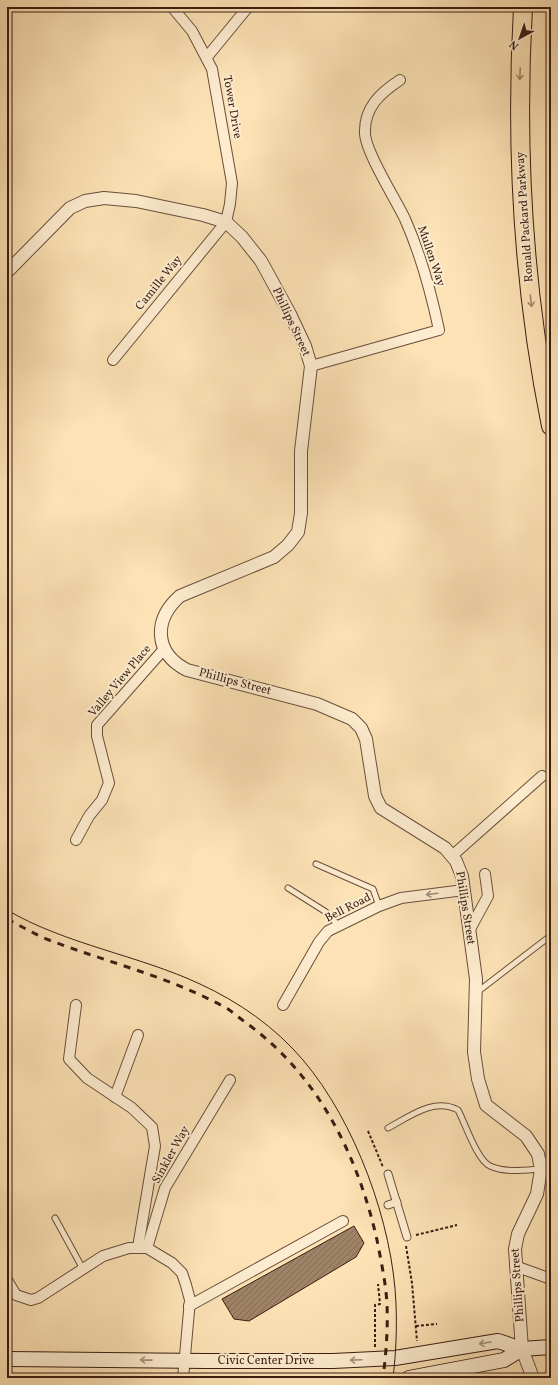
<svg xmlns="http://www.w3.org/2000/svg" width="558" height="1385" font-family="Vollkorn,serif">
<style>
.building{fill:url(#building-hatch);stroke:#3a1d13}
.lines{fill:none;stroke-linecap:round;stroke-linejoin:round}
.service-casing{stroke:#6a4e3c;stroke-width:7}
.pedestrian-casing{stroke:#6a4e3c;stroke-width:9}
.minor-casing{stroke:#6a4e3c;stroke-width:12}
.tertiary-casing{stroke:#6a4e3c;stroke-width:14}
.secondary-casing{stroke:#3a1d13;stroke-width:16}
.motorway-casing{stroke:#3a1d13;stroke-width:20}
.path{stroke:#3a1d13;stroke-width:2;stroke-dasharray:3 2;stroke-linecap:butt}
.service{stroke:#fdeccf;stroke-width:5}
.pedestrian{stroke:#fdeccf;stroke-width:7}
.minor{stroke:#fdeccf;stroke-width:10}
.tertiary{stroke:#fdeccf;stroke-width:12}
.secondary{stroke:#fdeccf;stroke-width:14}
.motorway{stroke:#fce2b5;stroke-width:18}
.tram{stroke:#3a1d13;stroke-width:1}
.rail{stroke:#3a1d13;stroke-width:3;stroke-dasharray:7 7;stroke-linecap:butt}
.oneway{stroke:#a5896c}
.oneway2{stroke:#a58f7a}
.labels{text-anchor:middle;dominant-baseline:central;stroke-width:4;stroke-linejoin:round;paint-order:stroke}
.street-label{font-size:12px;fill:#3a1d13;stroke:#fdeccf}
</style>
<defs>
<pattern id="building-hatch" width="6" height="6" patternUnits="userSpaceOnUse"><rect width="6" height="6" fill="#9f8367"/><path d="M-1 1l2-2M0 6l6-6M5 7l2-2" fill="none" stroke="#836b54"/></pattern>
</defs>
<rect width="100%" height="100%" fill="#fce2b5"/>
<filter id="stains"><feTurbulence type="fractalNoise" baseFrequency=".005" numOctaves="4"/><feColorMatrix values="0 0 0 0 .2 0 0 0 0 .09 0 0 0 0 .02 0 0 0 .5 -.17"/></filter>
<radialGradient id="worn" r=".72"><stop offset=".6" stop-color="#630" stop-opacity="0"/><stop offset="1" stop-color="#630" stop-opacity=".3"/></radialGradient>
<!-- building -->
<path class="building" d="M354 1226 364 1243 356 1257 249 1321 234 1319 222 1299Z"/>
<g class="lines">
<defs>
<g id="service">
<path d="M316 864 373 889 379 906"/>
<path d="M288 888 326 912 338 925"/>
<path d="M476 993 549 937 551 940"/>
<path d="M388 1128C409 1117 433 1097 458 1110 465 1123 477 1160 490 1166 505 1173 525 1170 541 1169"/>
<path d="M55 1218 83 1269"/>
</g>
<g id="pedestrian">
<path d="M388 1174 407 1237"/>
<path d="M388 1205 397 1202"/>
</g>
<g id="minor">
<path d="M207 57 248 7"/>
<path d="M113 360 226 222 230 204 232 183 212 69 192 31 172 7"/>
<path d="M311 366 439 330C431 292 421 255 405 219 396 200 365 151 365 133 364 108 380 93 400 80"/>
<path d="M76 840 89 816 102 800 109 783 97 736V725L164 649"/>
<path d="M453 855 542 776"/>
<path d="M469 931 488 896 485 874"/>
<path d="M76 1005 69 1059 87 1078 132 1108 152 1127 155 1146 138 1247"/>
<path d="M283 1005 319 942 328 931 379 906 401 898 464 890"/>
<path d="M115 1097 138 1035"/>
<path d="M541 1169 551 1160"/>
<path d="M147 1248 165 1188 230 1080"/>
<path d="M515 1266 551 1279"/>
<path d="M7 1280 16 1295 31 1300 38 1298 103 1256 129 1248H147L172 1263 182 1273 186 1285 190 1300 183 1378"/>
<path d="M189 1306 343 1221"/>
</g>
<path id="tertiary" d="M7 272 70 208 85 201 104 198 136 201 203 215 226 222 242 237 261 261 290 314 305 346 311 366 301 451V513L298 532 288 545 274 557 180 596C153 620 154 653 187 670L317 704 352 719 361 728 366 739 375 796 381 808 445 848 456 861 462 876 476 979 474 1052 478 1079 486 1105 526 1136 538 1154 541 1169 537 1194 518 1234 515 1249 522 1349 533 1378"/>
<g id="secondary">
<path d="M7 1359 205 1361H333L395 1358 498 1341 522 1349 551 1347"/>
<path d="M409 1378 504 1360 522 1349"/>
</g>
<path id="motorway" d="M523 7C515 148 523 288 551 426"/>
</defs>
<!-- service casing -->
<use href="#service" class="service-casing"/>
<!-- pedestrian casing -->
<use href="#pedestrian" class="pedestrian-casing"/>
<!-- minor casing -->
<use href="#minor" class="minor-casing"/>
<!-- tertiary casing -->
<use href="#tertiary" class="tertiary-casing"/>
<!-- secondary casing -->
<use href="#secondary" class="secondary-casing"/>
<!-- motorway casing -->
<use href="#motorway" class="motorway-casing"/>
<!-- path -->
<g class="path">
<path d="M368 1131 383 1167"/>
<path d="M416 1235 457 1225"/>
<path d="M406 1246 412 1283 417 1341"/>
<path d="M416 1326 437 1324"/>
<path d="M375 1347V1305L380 1304 378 1284"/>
</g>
<!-- service -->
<use href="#service" class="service"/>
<!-- pedestrian -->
<use href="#pedestrian" class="pedestrian"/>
<!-- minor -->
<use href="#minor" class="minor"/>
<!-- tertiary -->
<use href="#tertiary" class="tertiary"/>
<!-- secondary -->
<use href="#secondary" class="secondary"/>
<!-- motorway -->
<use href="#motorway" class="motorway"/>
<!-- tram -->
<path class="tram" d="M7 910C67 945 138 955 200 984 239 1002 275 1027 303 1060 355 1121 393 1224 396 1304 397 1329 396 1353 393 1378"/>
<!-- rail -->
<path class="rail" d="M7 919C21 926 34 934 49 940 109 963 171 977 228 1009 235 1014 242 1020 249 1025 319 1077 358 1156 377 1240 381 1261 386 1283 387 1305 388 1330 386 1354 383 1378"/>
</g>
<!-- one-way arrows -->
<defs><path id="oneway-shaft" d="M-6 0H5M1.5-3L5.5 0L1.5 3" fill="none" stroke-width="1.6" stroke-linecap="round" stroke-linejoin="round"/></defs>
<g class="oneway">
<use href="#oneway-shaft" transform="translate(520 74) rotate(92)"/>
<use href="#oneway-shaft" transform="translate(531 301) rotate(83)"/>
</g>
<g class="oneway2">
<use href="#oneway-shaft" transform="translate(432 894) rotate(173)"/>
<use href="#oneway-shaft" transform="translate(485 1343) rotate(171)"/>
<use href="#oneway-shaft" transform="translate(146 1360) rotate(-179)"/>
<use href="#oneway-shaft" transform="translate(356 1360) rotate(178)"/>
</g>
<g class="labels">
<!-- street labels -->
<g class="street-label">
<text transform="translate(232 107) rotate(80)">Tower Drive</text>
<text transform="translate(525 217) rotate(-94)">Ronald Packard Parkway</text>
<text transform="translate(431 256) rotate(71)">Mullen Way</text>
<text transform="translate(159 283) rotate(-51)">Camille Way</text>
<text transform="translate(291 322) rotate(65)">Phillips Street</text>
<text transform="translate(120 681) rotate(-50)">Valley View Place</text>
<text transform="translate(235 682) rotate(15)">Phillips Street</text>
<text transform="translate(348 908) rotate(-27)">Bell Road</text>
<text transform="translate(465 908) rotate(81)">Phillips Street</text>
<text transform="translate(171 1155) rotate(-61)">Sinkler Way</text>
<text transform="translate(518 1285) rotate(-94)">Phillips Street</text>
<text x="266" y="1361">Civic Center Drive</text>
</g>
</g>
<!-- margin -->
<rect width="558" height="1385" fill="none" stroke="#fce2b5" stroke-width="24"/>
<rect x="8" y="8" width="542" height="1369" fill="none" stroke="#3a1d13" stroke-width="2"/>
<rect x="12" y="12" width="534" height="1361" fill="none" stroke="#3a1d13"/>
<!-- north arrow -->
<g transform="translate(520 38) rotate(220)" stroke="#fdeccf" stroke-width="3" paint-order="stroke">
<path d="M0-3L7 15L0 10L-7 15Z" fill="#3a1d13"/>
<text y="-6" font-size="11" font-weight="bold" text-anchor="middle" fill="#3a1d13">N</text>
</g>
<rect width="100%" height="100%" filter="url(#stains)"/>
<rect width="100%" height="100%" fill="url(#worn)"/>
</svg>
